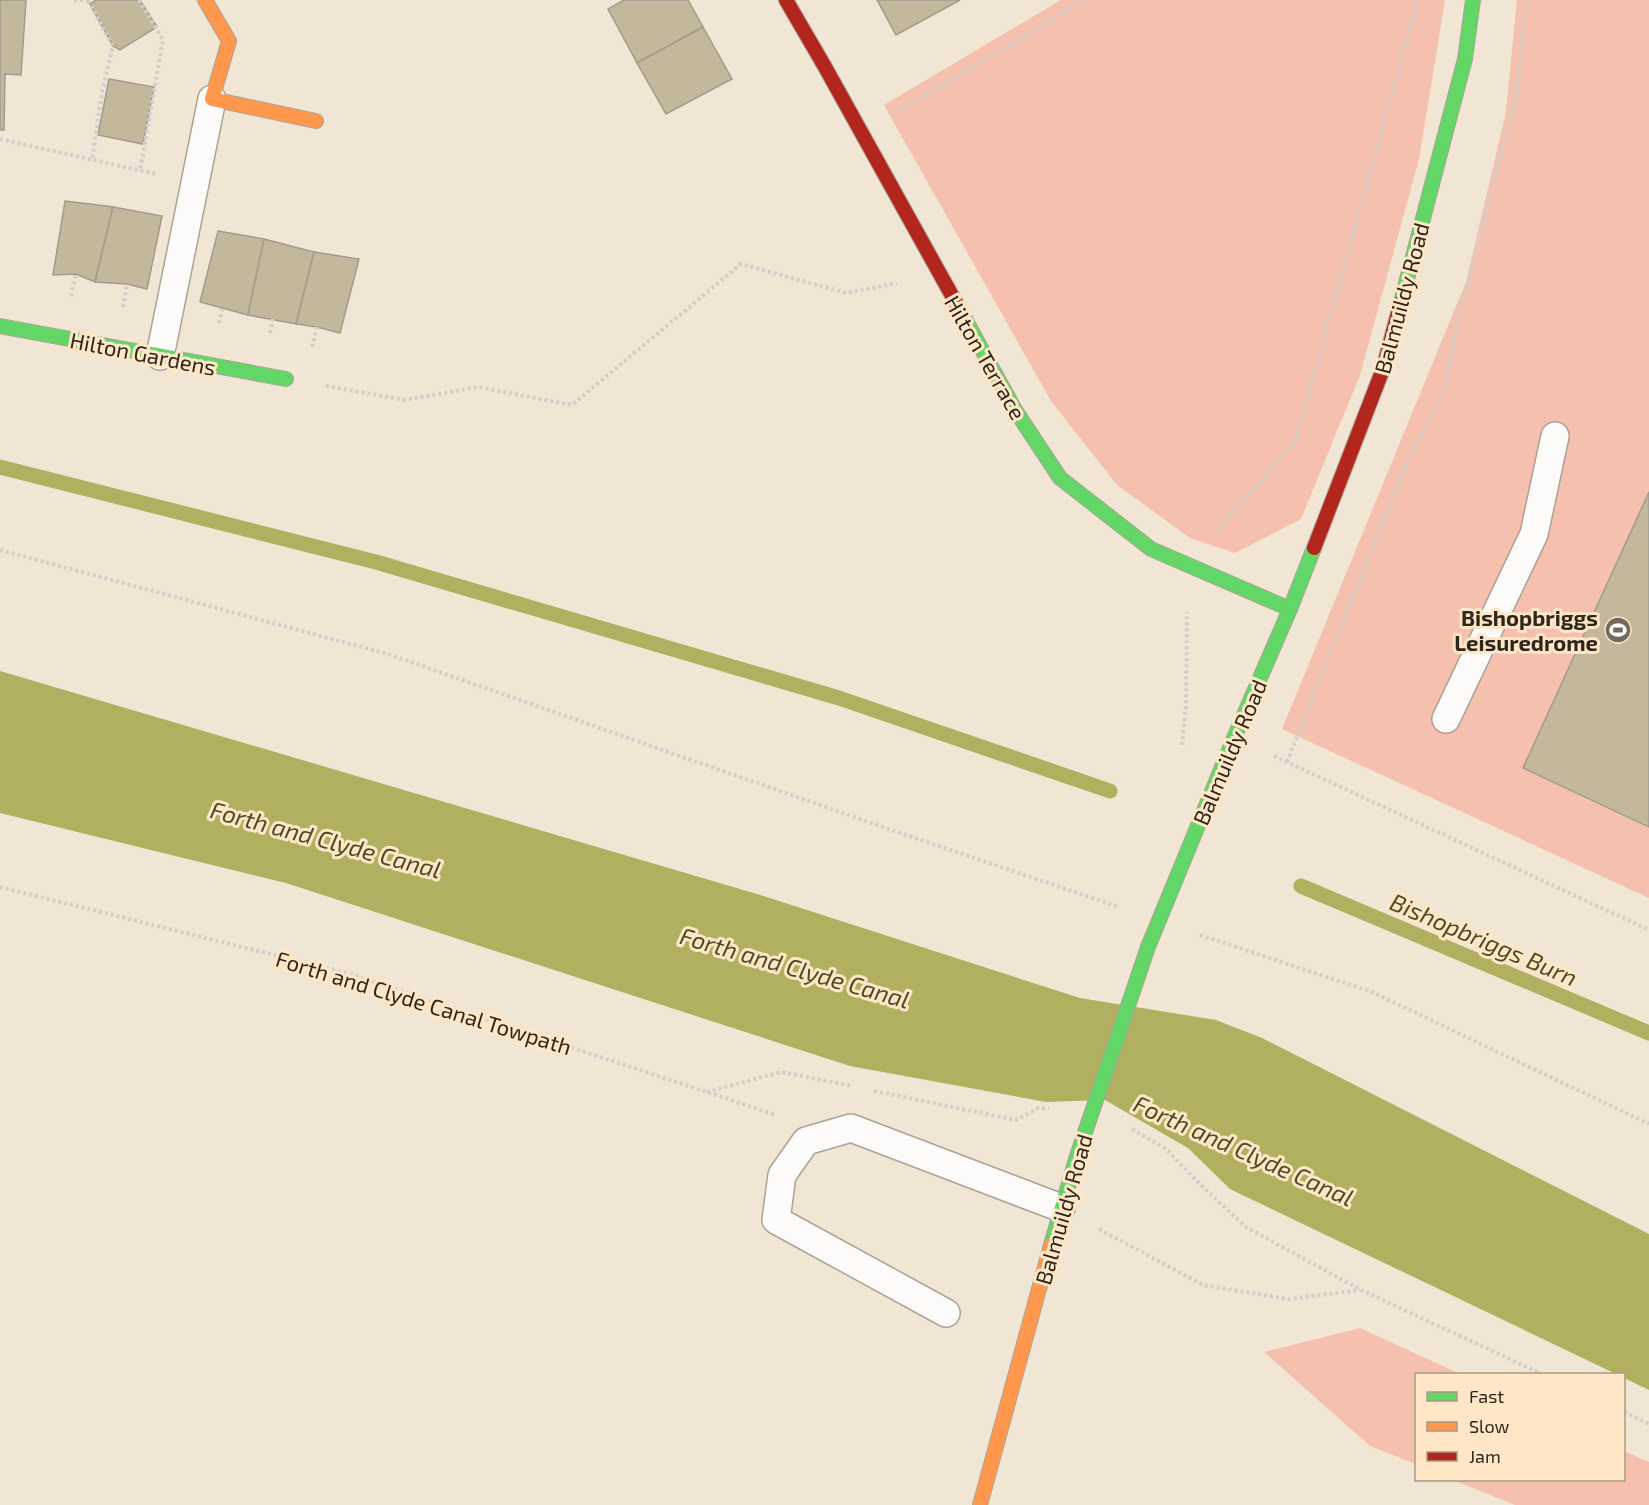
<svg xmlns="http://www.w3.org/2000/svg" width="1649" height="1505" font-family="'Exo 2',sans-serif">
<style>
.green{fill:#f5c0ad}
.water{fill:#b0b060}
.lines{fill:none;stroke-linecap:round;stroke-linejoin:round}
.stream{stroke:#b0b060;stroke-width:15}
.building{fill:#c3b89c;stroke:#a29b8e;stroke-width:1.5}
.lane-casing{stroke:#aca296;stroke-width:30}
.fast-casing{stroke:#aca296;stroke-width:16}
.slow-casing{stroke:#aca296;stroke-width:16}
.jam-casing{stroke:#aca296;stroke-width:16}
.path{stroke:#d2cfca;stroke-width:4;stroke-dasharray:3 3;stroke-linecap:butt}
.lane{stroke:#fdfbf9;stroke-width:27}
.fast{stroke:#63d668;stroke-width:14}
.slow{stroke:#ff974d;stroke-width:14}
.jam{stroke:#b3261e;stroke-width:14}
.fast-bridge-casing{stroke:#aca296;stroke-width:16;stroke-linecap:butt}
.fast-bridge{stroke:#63d668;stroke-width:14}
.labels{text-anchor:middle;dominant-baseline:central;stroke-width:6;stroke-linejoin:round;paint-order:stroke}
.street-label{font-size:22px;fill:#2f261b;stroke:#fee6c7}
.poi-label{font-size:22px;font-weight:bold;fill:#2f261b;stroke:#fee6c7;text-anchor:end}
.water-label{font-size:24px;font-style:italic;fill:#4a4d22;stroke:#fee6c7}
</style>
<rect width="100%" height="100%" fill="#f1e5d4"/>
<!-- green -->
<g class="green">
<path d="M1061 0H1445L1419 159 1360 375 1301 519 1235 553 1190 538 1117 485 1051 401 884 105Z"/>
<path d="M1517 0H1649V898L1282 729 1466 282 1506 112Z"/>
<path d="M1360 1328 1460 1374H1416V1464L1370 1446 1264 1352Z"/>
<path d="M1624 1451 1649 1462V1505H1515L1453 1480H1624Z"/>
</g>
<!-- water -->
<path class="water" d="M0 671 757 894 1080 998 1216 1020 1262 1038 1649 1234V1390L1624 1378V1374H1616L1230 1189 1188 1148 1105 1100 1046 1102 850 1066 286 883 0 813Z"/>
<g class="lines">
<!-- stream -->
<g class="stream">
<path d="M0 467 376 562 839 698 1110 791"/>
<path d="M1301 886 1649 1033"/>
</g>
</g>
<!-- building -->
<g class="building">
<path d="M0 0H26L21 75 5 74 4 130H0Z"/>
<path d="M96 0H140L157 27 120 50 113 46 90 4Z"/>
<path d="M624 0H688L703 27 637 63 608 9Z"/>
<path d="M877 0H960L896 35Z"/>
<path d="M703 27 732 79 666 114 637 63Z"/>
<path d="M109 79 154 87 143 144 98 135Z"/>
<path d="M65 201 113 207 95 282 76 274 53 275Z"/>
<path d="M113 207 162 216 147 289 127 284 95 282Z"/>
<path d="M218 231 264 239 248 315 200 302Z"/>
<path d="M264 239 314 252 296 324 248 315Z"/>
<path d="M314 252 359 259 340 333 317 327 296 324Z"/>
<path d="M1649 492V827L1523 768Z"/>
</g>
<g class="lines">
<defs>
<g id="lane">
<path d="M160 356 212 99"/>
<path d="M1446 719 1534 534 1555 436"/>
<path d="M946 1313 776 1220 782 1175 806 1141 851 1128 1061 1208"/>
</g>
<g id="fast">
<path d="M1401 302 1465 59 1473 0"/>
<path d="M965 319 1015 410 1060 478 1151 549 1290 609"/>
<path d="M0 326 286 379"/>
<path d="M1148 947 1234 738 1290 609 1314 548"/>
<path d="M1051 1245 1076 1159"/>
</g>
<g id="slow">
<path d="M205 0 229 41 212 99 316 121"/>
<path d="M980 1505 1051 1245"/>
</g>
<g id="jam">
<path d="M786 0 825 67 965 319"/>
<path d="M1314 548 1383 369 1401 302"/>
</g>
</defs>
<!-- lane casing -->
<use href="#lane" class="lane-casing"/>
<!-- fast casing -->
<use href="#fast" class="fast-casing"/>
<!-- slow casing -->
<use href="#slow" class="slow-casing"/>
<!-- jam casing -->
<use href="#jam" class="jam-casing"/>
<!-- path -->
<g class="path">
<path d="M74 0H89"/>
<path d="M139 0 163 40 140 171"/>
<path d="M88 1 113 46 102 92 92 160"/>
<path d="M899 111 1085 0"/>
<path d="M0 139 156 174"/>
<path d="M71 296 76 274"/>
<path d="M123 307 127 284"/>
<path d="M219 323 222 309"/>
<path d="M270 333 273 319"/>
<path d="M312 347 317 327"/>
<path d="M326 386 405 400 478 387 572 405 741 264 846 293 897 283"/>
<path d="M1216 531 1295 442 1418 0"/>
<path d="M0 550 388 654 906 835 1119 907"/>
<path d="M1182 745 1186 706 1187 612"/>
<path d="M1274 756 1649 930"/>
<path d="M1287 762 1409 457 1444 392 1457 325 1516 98 1527 0"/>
<path d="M0 887 343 972 776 1115"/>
<path d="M1200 935 1372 992 1649 1124"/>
<path d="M874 1091 1016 1120 1038 1108 1049 1109"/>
<path d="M707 1092 781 1072 852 1086"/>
<path d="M1132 1129 1166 1149 1203 1187 1246 1227 1361 1290 1542 1374"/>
<path d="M1099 1229 1203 1285 1288 1299 1360 1290"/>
<path d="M1624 1412 1649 1424"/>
</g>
<!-- lane -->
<use href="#lane" class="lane"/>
<!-- fast -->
<use href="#fast" class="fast"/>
<!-- slow -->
<use href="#slow" class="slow"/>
<!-- jam -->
<use href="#jam" class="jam"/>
<defs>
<path id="fast-bridge" d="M1076 1159 1148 947"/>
</defs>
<!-- fast-bridge casing -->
<use href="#fast-bridge" class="fast-bridge-casing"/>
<!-- fast-bridge -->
<use href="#fast-bridge" class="fast-bridge"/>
</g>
<!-- icons -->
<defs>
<symbol id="stadium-disc" viewBox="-11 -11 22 22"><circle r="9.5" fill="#73695c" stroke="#fee6c7"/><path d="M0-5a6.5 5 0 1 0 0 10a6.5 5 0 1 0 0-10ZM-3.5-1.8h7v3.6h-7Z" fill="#fff"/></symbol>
</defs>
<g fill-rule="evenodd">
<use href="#stadium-disc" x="1603" y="615" width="30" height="30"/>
</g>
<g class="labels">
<!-- street labels -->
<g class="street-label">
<text transform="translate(1401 298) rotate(-75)">Balmuildy Road</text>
<text transform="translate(143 353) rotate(11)">Hilton Gardens</text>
<text transform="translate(986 357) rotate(60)">Hilton Terrace</text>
<text transform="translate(1229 752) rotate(-67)">Balmuildy Road</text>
<text transform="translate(424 1002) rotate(17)">Forth and Clyde Canal Towpath</text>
<text transform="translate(1063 1209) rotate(-74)">Balmuildy Road</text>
</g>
<!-- poi labels -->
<g class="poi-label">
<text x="1598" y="617">Bishopbriggs<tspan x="1598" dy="25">Leisuredrome</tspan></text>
</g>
<!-- water labels -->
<g class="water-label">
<text transform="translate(326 839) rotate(15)">Forth and Clyde Canal</text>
<text transform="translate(1484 939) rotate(23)">Bishopbriggs Burn</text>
<text transform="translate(795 967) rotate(16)">Forth and Clyde Canal</text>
<text transform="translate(1244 1150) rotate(24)">Forth and Clyde Canal</text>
</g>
</g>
<!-- legend -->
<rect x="1415" y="1373" width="210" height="108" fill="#fee6c7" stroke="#ab9982" stroke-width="1.5"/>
<rect x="1427" y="1392" width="30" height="9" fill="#63d668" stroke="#ab9982" stroke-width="1.5"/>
<text x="1469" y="1403" font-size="18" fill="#2f261b">Fast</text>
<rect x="1427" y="1422" width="30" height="9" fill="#ff974d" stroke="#ab9982" stroke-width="1.5"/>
<text x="1469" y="1433" font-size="18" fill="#2f261b">Slow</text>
<rect x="1427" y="1452" width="30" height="9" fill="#b3261e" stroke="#ab9982" stroke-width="1.5"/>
<text x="1469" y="1463" font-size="18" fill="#2f261b">Jam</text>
</svg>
